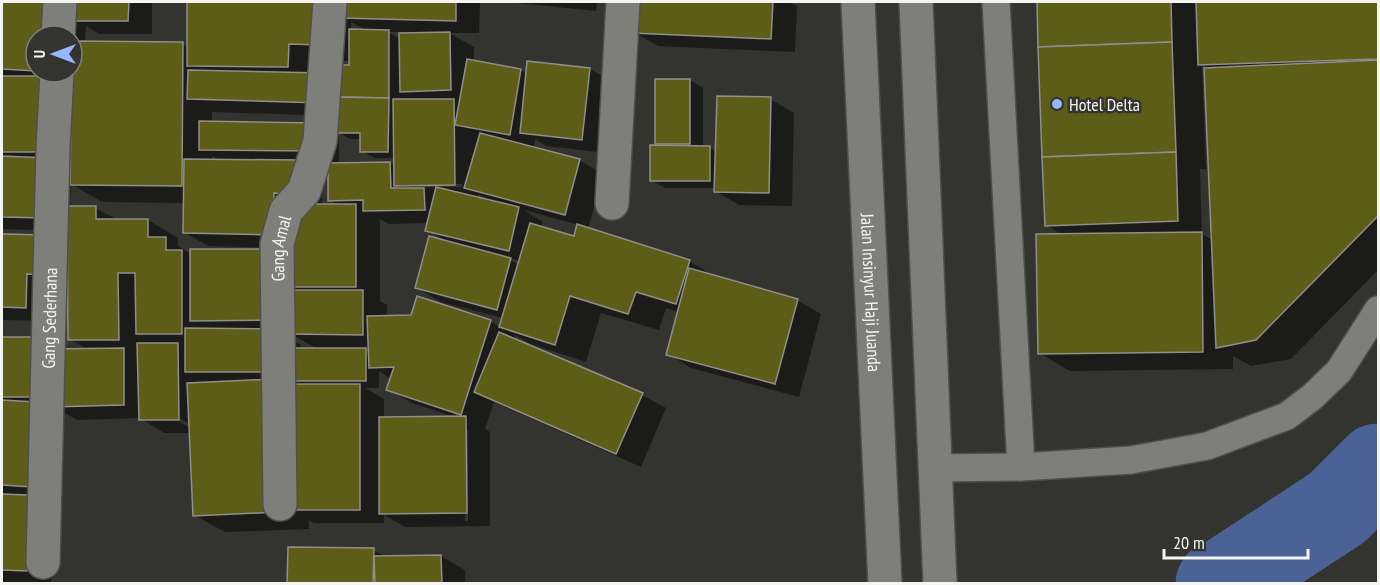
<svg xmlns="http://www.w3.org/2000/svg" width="1380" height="585" font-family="'PT Sans Narrow',sans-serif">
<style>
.shadow{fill:#0007;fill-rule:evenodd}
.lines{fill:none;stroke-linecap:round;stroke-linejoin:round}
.river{stroke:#4b6296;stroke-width:87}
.building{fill:#5d5d18;stroke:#8f8f8b;stroke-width:1.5}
.lane-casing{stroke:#4f4f4c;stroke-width:30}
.street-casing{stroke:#4f4f4c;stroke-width:36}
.secondary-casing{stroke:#4f4f4c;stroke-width:36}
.lane{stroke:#7e7e7a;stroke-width:27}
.street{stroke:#7e7e7a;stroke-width:33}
.secondary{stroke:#7e7e7a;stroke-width:33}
.poi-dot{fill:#96b6fd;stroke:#333330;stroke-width:2}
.labels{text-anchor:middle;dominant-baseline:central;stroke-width:5;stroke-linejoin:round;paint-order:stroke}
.poi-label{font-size:18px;fill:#f4f4f2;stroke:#333330;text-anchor:start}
.street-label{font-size:18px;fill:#f4f4f2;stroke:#333330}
</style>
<rect width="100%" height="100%" fill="#333330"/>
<!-- shadow -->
<g class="shadow">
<path d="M2 2H152V34H99L86 26 85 43 182 44 188 47 189 2H480L479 33H449L474 47V62L520 70 528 74 590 69 614 83 606 153 546 146 535 139 534 148 579 160 603 174 588 229 689 261 719 279 797 300 821 314 799 397 691 368 668 354 679 312 666 308 659 330 601 313 586 362 531 344 515 335 514 339 642 395 666 408 641 467 494 402 485 429 490 432V526L405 527 384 515V523H314L309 520V529L225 532 194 515 190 433H164L140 418 77 420 56 408 51 584H2V338L33 339 54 351 89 350 69 339V288L50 287 49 321 2 320V236H47L69 249V231L2 229ZM351 22 367 31H351ZM388 32H401V39ZM36 36H72V72H36ZM319 60 350 61V66L322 75ZM72 88V174L56 165ZM212 112 337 116V132L350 139H362V151L375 158H395V166L390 164H339V138L315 124 212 123ZM212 156 221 161H212ZM330 164V200L339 206H322V176ZM71 184 102 202 185 203 184 232 208 246 288 248 275 251 191 254 178 246V238L148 220H118L95 208H70ZM417 184H462V187H417ZM478 194 489 200 478 199ZM524 210 579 225 575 238 541 228 543 222ZM380 219 389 224 429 223 427 230 448 242 417 288 441 302 503 318 500 327 491 322 418 298 412 316 387 317V305L380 301ZM509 258 520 261 519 265 508 259ZM282 334H291L319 350H301V345ZM361 348H370V353ZM379 371 391 379 388 389 412 403 455 417 384 419V399L365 388H379ZM174 415 190 424V428L172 417ZM465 430H468V521H465Z"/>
<path d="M507 2H597L596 11Z"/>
<path d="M635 2H789L797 6 795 52 658 46 634 32Z"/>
<path d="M1038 2H1378V270L1291 359 1251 366 1233 356V369L1070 371 1039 353 1063 235 1046 225ZM1202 63H1205L1213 240 1202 234 1200 169H1206Z"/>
<path d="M656 80H690L703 88V147L710 148 716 151 770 99 794 113 792 206 739 205 715 191V188H665L651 180 656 147Z"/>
<path d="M373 550 386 557 441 556 465 570V584H289Z"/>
</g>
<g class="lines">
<!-- river -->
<path class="river" d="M1219 584 1227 580 1337 508 1378 467"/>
</g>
<!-- building -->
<g class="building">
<path d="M2 2H56L54 36H36V71L2 69Z"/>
<path d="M74 2H129L128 21H74Z"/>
<path d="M187 2H321L320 45 289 44 288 67 187 66Z"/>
<path d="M341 2H456V21L341 18Z"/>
<path d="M633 2H773L771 39 632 33Z"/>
<path d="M1037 2H1171L1172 42 1038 47Z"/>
<path d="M1196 2H1378V59L1198 65Z"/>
<path d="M349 29 389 30V98L336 97V65H349Z"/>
<path d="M450 32 451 90 400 92 399 33Z"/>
<path d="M72 41 183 42 182 186 70 185Z"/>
<path d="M1172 42 1176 152 1042 157 1038 47Z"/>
<path d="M467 59 521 69 510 135 455 125Z"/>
<path d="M1378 60V216L1256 340 1216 348 1204 68Z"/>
<path d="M527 61 590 68 582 140 520 133Z"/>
<path d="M188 70 323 73 322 103 187 99Z"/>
<rect x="2" y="76" width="41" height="76"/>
<rect x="655" y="79" width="35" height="65"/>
<path d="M717 96 771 97 769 193 714 192Z"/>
<path d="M336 97 389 98 388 152H360V133H335Z"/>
<path d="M393 99H454L455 185 394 186Z"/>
<path d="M199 121 316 123V151L199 150Z"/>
<path d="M480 133 580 159 565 215 464 188Z"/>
<path d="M650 145 710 146V181H650Z"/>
<path d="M1176 152 1178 221 1045 226 1042 157Z"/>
<path d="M2 156 48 158 46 218 2 217Z"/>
<path d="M184 159 299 160 298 194 274 193 273 235 183 233Z"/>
<path d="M390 162 391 188H424L425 210 363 211V200L328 201V163Z"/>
<path d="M436 187 519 207 509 251 425 231Z"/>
<path d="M296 204H356V287H286Z"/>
<path d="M67 206H96V219H148V237H166V250H182V334H136L135 273H118L119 340H68Z"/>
<path d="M530 223 574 236 577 224 690 260 676 304 636 292 628 314 570 296 555 345 499 327Z"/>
<path d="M1202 232 1203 352 1038 354 1036 234Z"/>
<path d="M2 234 47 235 46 275 27 274 26 308 2 307Z"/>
<path d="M429 236 511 258 497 310 415 288Z"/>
<path d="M190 249H275V320L190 321Z"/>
<path d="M689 268 798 299 775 384 666 355Z"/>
<path d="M288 290H363V335L288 334Z"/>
<path d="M417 296 491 320 461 415 386 390 394 367 369 368 367 316 411 315Z"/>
<path d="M185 328 277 329V372H185Z"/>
<path d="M499 332 643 393 616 454 474 392Z"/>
<path d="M2 337H34L32 397H2Z"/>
<path d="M137 343H178L179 420H139Z"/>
<path d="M124 348V405L51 407 50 349Z"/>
<rect x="288" y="348" width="78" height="33"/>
<path d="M273 379 279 512 193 516 187 383Z"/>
<path d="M289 384H360V510H288Z"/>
<path d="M2 400 36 402 31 487 2 485Z"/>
<path d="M466 416 467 513 379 514V417Z"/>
<path d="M2 494 28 495 27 571 2 570Z"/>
<path d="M288 547 374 548 373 584H287Z"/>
<path d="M441 555 442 584H375L374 556Z"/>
</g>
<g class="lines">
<defs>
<g id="lane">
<path d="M1021 467 1131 460 1207 446 1287 416 1312 397 1339 371 1378 310"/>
<path d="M936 468 1021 467 996 2"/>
</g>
<g id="street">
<path d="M58 36 60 2"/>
<path d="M612 203 623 2"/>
<path id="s1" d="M280 504 277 244 286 211 304 191 320 141 330 2"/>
<path id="s2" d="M43 562 53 148 57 72"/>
</g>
<g id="secondary">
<path id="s3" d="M858 2 885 584"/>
<path d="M916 2 940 584"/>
</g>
</defs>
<!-- lane casing -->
<use href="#lane" class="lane-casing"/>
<!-- street casing -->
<use href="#street" class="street-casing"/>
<!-- secondary casing -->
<use href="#secondary" class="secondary-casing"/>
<!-- lane -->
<use href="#lane" class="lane"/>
<!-- street -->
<use href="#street" class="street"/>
<!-- secondary -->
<use href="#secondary" class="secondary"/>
</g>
<!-- markers -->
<circle class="poi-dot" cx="1057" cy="104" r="6"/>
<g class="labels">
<!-- poi labels -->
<g class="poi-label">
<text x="1069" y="104">Hotel Delta</text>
</g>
<!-- street labels -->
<g class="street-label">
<text stroke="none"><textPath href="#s1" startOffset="256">Gang Amal</textPath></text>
<text stroke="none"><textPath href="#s3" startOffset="291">Jalan Insinyur Haji Juanda</textPath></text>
<text stroke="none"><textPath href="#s2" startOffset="244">Gang Sederhana</textPath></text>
</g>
</g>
<!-- border -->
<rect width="1380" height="585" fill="none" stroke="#f4f4f2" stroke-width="6"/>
<!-- north arrow -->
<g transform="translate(54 54) rotate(270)"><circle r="28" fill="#333330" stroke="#80807e" stroke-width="1.5"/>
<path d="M0-4.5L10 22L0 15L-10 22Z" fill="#96b6fd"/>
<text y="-9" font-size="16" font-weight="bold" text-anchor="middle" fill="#f4f4f2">U</text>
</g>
<!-- scale -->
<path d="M1164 549v9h144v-9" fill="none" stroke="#f4f4f2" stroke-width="3"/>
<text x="1173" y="549" font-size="18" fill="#f4f4f2" stroke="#333330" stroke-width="4.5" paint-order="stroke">20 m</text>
</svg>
